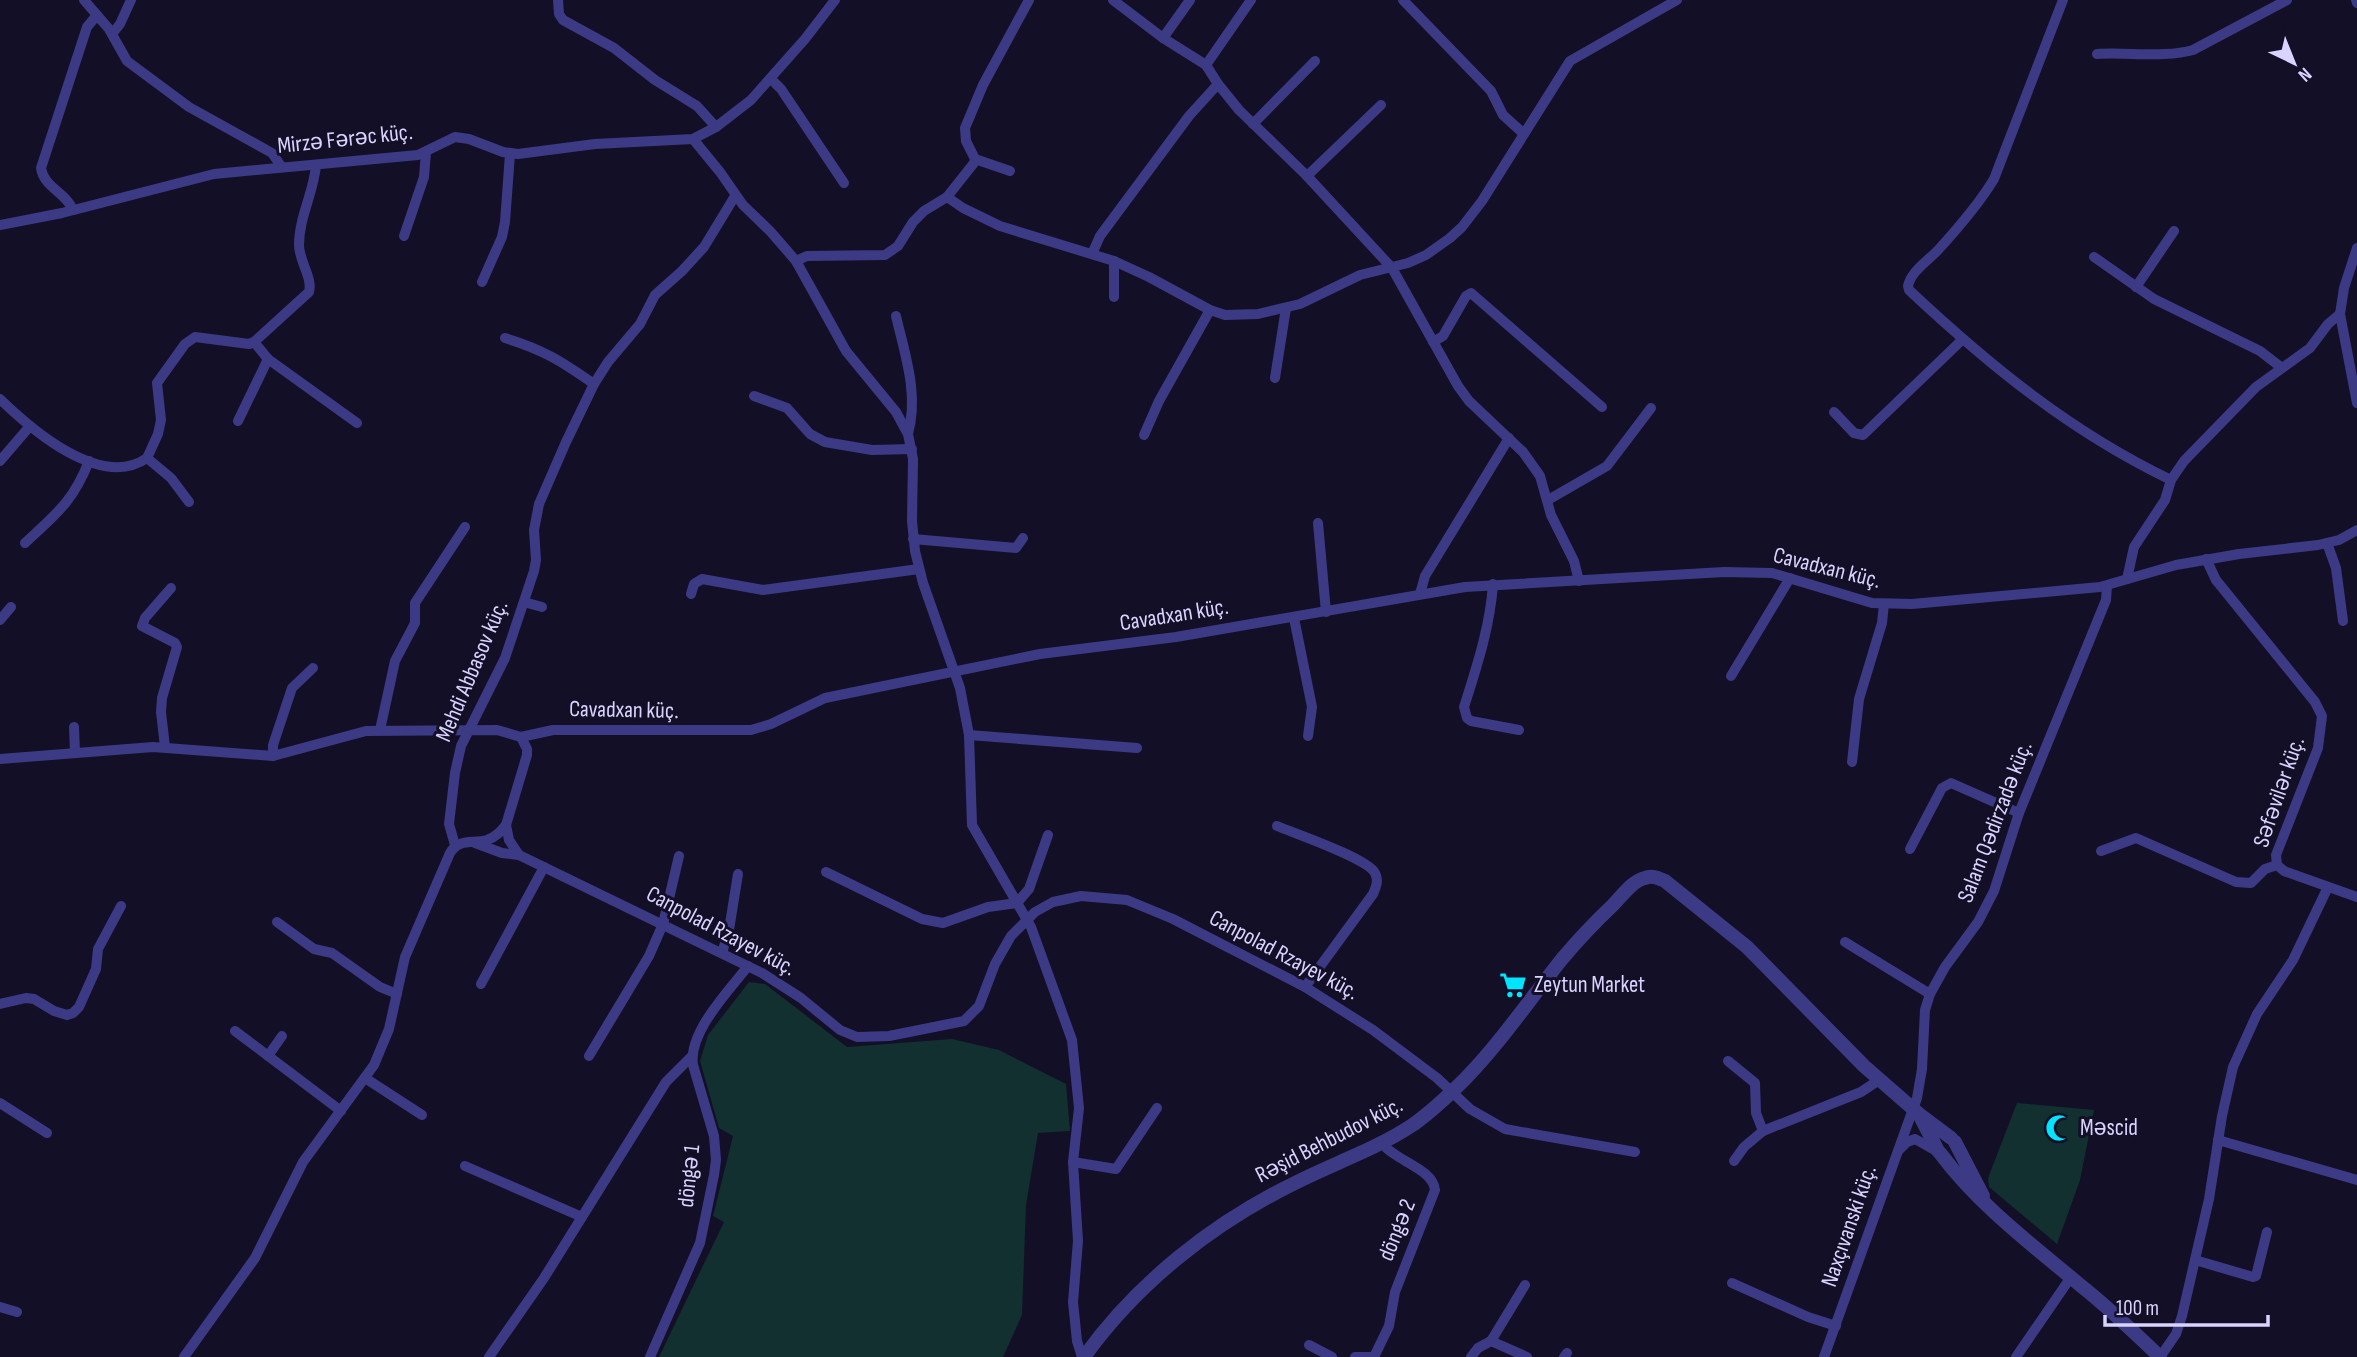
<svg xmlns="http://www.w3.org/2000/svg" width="2357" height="1357" font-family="'Sofia Sans Condensed',sans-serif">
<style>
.green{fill:#12302f}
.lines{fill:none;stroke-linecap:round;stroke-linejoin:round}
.minor{stroke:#3d3a85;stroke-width:10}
.tertiary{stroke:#3d3a85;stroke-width:14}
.labels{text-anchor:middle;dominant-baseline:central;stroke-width:6;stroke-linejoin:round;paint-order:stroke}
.street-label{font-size:23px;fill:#d9d4ff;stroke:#130f26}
.poi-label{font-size:23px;fill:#d9d4ff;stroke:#130f26;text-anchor:start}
</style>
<rect width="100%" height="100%" fill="#130f26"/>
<!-- green -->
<g class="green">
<path d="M749 982 765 984 847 1047 952 1039 999 1050 1066 1084 1070 1131 1038 1133 1026 1205 1022 1315 1003 1357H659L724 1222 713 1216 733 1136 719 1128 700 1061 708 1035Z"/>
<path d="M2017 1103 2094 1110 2080 1180 2057 1244 1989 1187 1988 1178Z"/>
</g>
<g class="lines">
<!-- minor -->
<g class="minor">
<path d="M84 0 109 29 127 61 189 107 272 153 281 166"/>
<path d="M558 0 559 14 563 20 614 48 655 80 697 106 716 127"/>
<path d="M1113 0 1163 38 1206 65 1218 84 1239 110 1307 176 1392 268 1458 386 1469 401 1523 452 1540 476 1551 515 1574 561 1579 581"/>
<path d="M1403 0 1491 91 1503 115 1524 134"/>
<path d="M2063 0 1994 179C1979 204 1959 227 1939 249 1929 260 1911 271 1908 286L1909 290C1990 366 2071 432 2171 480"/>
<path d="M2356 0 2357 3"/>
<path d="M112 34 120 24 131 0"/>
<path d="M1163 38 1190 0"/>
<path d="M2097 54C2127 52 2166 58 2193 50L2287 0"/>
<path d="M1206 65 1251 0"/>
<path d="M771 79 781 89 844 183"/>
<path d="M1253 124 1315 61"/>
<path d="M693 139 720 172 743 205 770 231 796 261 846 351 896 412 908 434 913 459 912 521 915 551 923 583 960 688 969 735 972 825 1031 927 1072 1040 1079 1108 1073 1162 1078 1241 1073 1302 1077 1341 1082 1357"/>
<path d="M975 159 1010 171"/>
<path d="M1307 176 1381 105"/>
<path d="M947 197 963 208 1000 226 1114 261 1149 277 1210 310 1225 315 1258 314 1300 304 1360 275 1408 263 1426 255 1450 238 1462 227 1482 201 1570 61 1677 0"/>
<path d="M73 210C66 192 44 188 41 168L87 27 97 15"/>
<path d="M0 225 62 213 214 174 418 155 455 137 469 139 503 152 518 154 595 144 693 139 716 127 751 100 805 39 835 0"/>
<path d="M404 236 424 177 426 152"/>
<path d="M2357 248 2344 288 2340 314 2357 403"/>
<path d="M1092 254 1100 236 1189 116 1218 84"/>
<path d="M2094 257 2154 299 2260 351 2282 368"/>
<path d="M796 261 807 256 885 255 898 246 913 222 924 211 947 197 974 163 975 159 966 141 965 128 983 85 1029 0"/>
<path d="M482 282 502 237 505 222 510 154"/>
<path d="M2136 287 2174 231"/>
<path d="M1114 297V261"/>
<path d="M896 316C905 355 919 394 908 434"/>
<path d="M505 338C544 350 561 361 594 384"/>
<path d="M254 342 268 359 357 423"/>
<path d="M1433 342 1443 336 1466 296 1471 293 1602 407"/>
<path d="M1275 378 1286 308"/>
<path d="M754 396 787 408 810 434 825 442 872 450 912 449"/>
<path d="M0 399C32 430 101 490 147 458L158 434 161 420 157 383 185 344 195 337 249 344 254 342 309 292C313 278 299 261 299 245 299 217 314 192 316 165"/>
<path d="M1834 412 1854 433 1863 435 1963 339"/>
<path d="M238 421 268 359"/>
<path d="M1144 435 1159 401 1210 310"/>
<path d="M147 458 171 478 189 502"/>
<path d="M0 461 30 426"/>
<path d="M1548 500 1607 466 1651 408"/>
<path d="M1318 523 1326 612"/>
<path d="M913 539 1016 548 1023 538"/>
<path d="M25 543C56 514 73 502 89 461"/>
<path d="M2327 543 2336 568 2343 621"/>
<path d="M2206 559 2216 580 2315 702 2322 716 2318 748 2276 855 2277 865 2284 871 2357 897"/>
<path d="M2127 579 2134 547 2165 500 2171 480 2184 461 2256 387 2310 348 2328 324 2340 314"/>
<path d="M1493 584C1490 627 1477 666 1464 707L1467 718 1471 721 1519 730"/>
<path d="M691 594 694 584 702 579 763 590 919 569"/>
<path d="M1420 594 1425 576 1509 438"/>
<path d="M524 602 542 607"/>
<path d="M1294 618 1312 707 1308 736"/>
<path d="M0 620 11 607"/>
<path d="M1731 676 1790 578"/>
<path d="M74 727 75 753"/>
<path d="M380 730 395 661 415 623V603L465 527"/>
<path d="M969 735 1137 748"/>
<path d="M521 737 527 749V755L506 825 509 840 519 855 762 973 801 998 840 1030 857 1037 889 1036 964 1021 979 1006 995 964 1011 936 1035 912 1053 902 1081 896 1127 900 1173 919 1305 987 1373 1030 1437 1078 1470 1109 1505 1129 1635 1152"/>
<path d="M165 747 161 712 162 698 177 647 175 643 142 626 145 618 171 588"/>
<path d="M273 756V745L292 688 313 668"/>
<path d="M0 759 153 747 273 756 366 731 497 730 521 737 553 730H751L771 724 825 698 1040 654 1176 637 1465 587 1724 572 1772 573 1872 603 1912 604 2100 587 2176 565 2239 554 2318 545 2339 540 2357 530"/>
<path d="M1852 762 1859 699 1882 623 1884 604"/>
<path d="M1277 826C1296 834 1367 858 1375 873 1379 881 1376 887 1373 894L1305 987"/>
<path d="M475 843 502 853 519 855"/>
<path d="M455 845 449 824 455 773 461 746 505 658 534 571 536 560 534 530 539 504 566 442 594 384 608 362 640 324 655 295 682 271 704 247 735 196"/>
<path d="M1910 849 1942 788 1951 783 2019 813"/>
<path d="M2101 851 2136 838 2236 882 2251 883 2265 869 2277 865"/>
<path d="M826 872 922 919 943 923 988 907 1017 903 1029 889 1048 835"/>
<path d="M277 922 314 949 332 953 380 987 397 994"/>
<path d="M1845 942 1930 994"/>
<path d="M722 953 729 930 738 874"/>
<path d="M481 984 544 867"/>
<path d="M0 1004 26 998 34 999 54 1011 67 1015 73 1013 79 1007 96 969 98 949 121 906"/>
<path d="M235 1031 341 1111"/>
<path d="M268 1056 282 1036"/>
<path d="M589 1056 649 956 663 924 679 856"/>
<path d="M1728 1061 1755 1083 1756 1113 1763 1131 1861 1092 1879 1080"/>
<path d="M365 1078 422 1115"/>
<path d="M0 1103 47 1133"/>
<path d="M2218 1140 2357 1180"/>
<path d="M1899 1150 1907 1142 1915 1139 1938 1152"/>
<path d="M1734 1161 1744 1147 1763 1131"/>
<path d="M1073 1162 1116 1169 1157 1108"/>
<path d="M465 1166 582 1217"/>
<path d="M2195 1260 2253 1277 2256 1276 2267 1232"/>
<path d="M1732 1283 1808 1317 1836 1326"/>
<path d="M0 1307 17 1312"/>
<path d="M1491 1341 1525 1285"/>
<path d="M1309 1345 1332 1357"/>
<path d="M184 1357 255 1258 303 1162 374 1065 389 1029 405 957 450 853C459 838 473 844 487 840 496 837 501 831 506 825"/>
<path d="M489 1357 544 1278 666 1082 692 1056"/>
<path d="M650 1357 700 1243 714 1175 716 1160 714 1136 693 1065C688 1032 729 991 748 966"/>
<path d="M1355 1357H1374"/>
<path d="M1374 1357 1389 1326 1395 1292 1435 1190C1433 1168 1394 1161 1381 1142"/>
<path d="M1471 1357 1478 1348 1491 1341 1527 1357"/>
<path d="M1564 1357 1567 1353"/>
<path d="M1824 1357 1917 1098 1922 1069 1925 1010 1930 994 1945 967 1978 922 1994 891 2019 813 2106 600 2107 586"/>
<path d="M2016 1357 2071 1277"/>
<path d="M2160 1357 2176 1334 2182 1316 2209 1199 2222 1116 2233 1067 2257 1014 2293 960 2328 887"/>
</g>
<!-- tertiary -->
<g class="tertiary">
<path d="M1955 1142 1983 1196"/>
<path d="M1938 1151 1919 1114 1951 1138"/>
<path d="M1940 1153C1978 1204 2031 1244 2080 1285 2108 1307 2134 1332 2160 1357"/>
<path d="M1084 1357C1137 1283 1213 1223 1295 1183 1334 1163 1377 1149 1414 1124 1432 1111 1449 1095 1465 1079 1501 1042 1530 999 1562 959 1578 940 1595 922 1613 905 1622 896 1632 881 1645 878 1652 875 1658 878 1665 881L1747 947 1864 1066 1919 1114"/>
</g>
</g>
<!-- icons -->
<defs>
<symbol id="supermarket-bare" viewBox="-9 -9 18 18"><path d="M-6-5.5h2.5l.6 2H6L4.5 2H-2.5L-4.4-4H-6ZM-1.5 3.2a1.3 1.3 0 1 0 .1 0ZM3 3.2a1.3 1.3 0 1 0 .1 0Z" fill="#00e5ff" stroke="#130f26" stroke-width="2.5" paint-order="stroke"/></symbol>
<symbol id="mosque-bare" viewBox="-9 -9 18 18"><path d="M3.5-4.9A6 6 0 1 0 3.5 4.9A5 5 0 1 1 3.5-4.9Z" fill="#00e5ff" stroke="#130f26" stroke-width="2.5" paint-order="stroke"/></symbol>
</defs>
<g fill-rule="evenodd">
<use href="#supermarket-bare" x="1494" y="966" width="38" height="38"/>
<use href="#mosque-bare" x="2040" y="1109" width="38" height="38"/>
</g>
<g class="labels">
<!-- street labels -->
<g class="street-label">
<text transform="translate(345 139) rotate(-6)">Mirzə Fərəc küç.</text>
<text transform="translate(1827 568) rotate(14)">Cavadxan küç.</text>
<text transform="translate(1174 615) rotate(-9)">Cavadxan küç.</text>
<text transform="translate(472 671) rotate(-67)">Mehdi Abbasov küç.</text>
<text transform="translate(624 710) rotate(1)">Cavadxan küç.</text>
<text transform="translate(2279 792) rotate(-71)">Səfəvilər küç.</text>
<text transform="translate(1995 822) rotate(-69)">Salam Qədirzadə küç.</text>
<text transform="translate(721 931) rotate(28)">Canpolad Rzayev küç.</text>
<text transform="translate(1284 955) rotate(28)">Canpolad Rzayev küç.</text>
<text transform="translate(1329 1140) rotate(-27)">Rəşid Behbudov küç.</text>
<text transform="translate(689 1176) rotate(-84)">döngə 1</text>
<text transform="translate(1849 1226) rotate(-71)">Naxçıvanski küç.</text>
<text transform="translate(1397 1230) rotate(-68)">döngə 2</text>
</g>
<!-- poi labels -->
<g class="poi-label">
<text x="1534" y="985">Zeytun Market</text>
<text x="2080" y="1128">Məscid</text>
</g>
</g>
<!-- north arrow -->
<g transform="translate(2294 63) rotate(137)" stroke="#130f26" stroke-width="5" paint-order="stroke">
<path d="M0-5L12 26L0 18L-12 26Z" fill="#d9d4ff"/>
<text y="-10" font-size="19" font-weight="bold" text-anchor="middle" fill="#d9d4ff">N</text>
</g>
<!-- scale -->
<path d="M2105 1315v10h163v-10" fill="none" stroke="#d9d4ff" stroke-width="3.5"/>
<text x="2116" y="1315" font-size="21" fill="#d9d4ff" stroke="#130f26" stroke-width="5" paint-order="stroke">100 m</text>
</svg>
